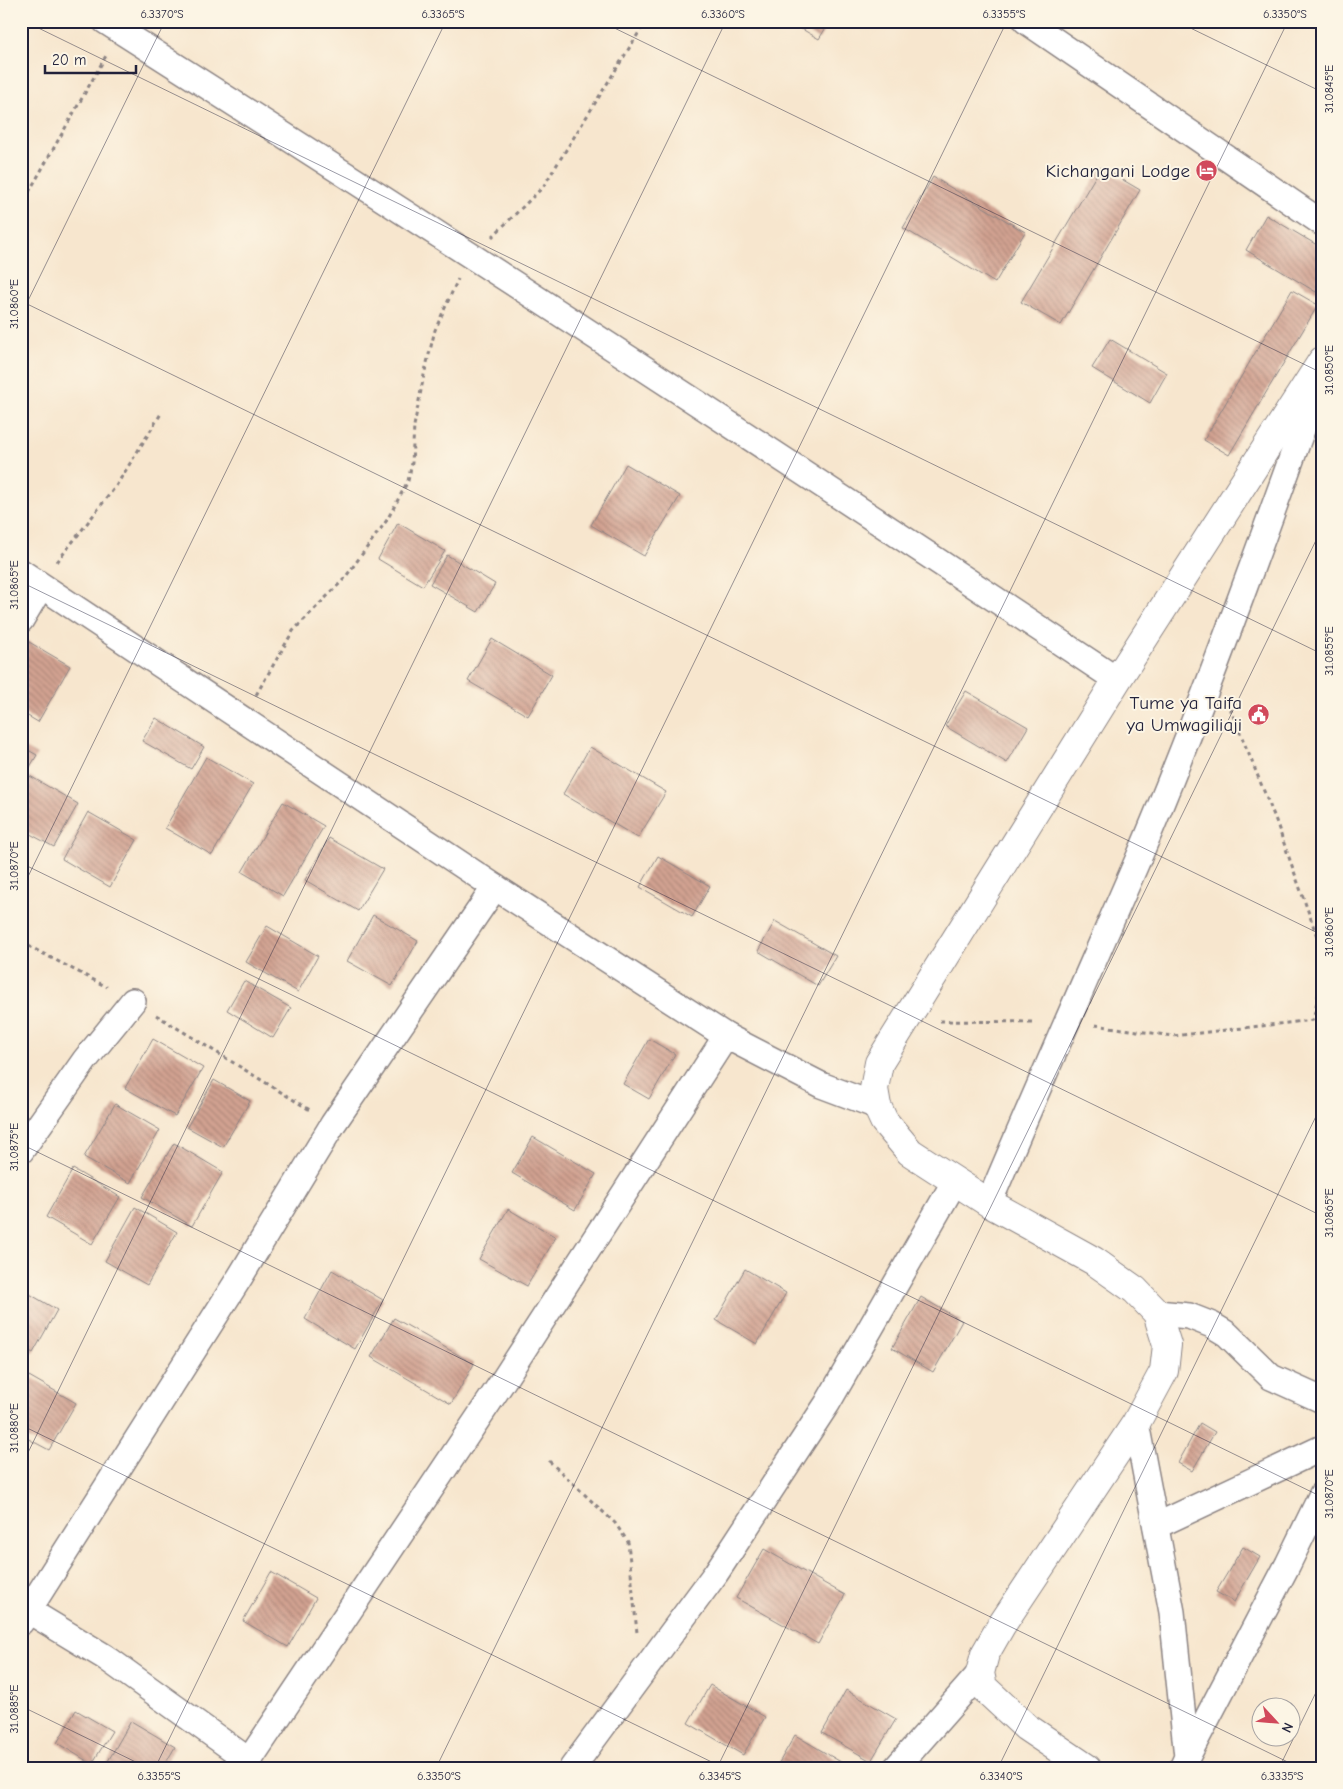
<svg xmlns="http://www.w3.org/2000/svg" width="1343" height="1789" font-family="'Comic Neue',sans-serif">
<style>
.building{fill:url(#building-back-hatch)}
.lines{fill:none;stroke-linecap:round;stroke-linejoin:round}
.minor-casing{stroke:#8c8484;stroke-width:28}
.tertiary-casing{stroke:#8c8484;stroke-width:30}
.path{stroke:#8c8484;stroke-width:3;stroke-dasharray:4 4;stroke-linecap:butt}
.minor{stroke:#fff;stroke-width:25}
.tertiary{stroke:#fff;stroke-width:28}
.ticks{fill:none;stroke:#22223b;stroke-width:1;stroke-opacity:0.45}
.labels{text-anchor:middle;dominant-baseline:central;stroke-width:4;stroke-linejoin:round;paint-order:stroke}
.poi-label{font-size:19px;fill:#22223b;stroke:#fcf5e5;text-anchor:end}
.neatline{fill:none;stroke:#22223b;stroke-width:2}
.ticks-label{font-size:12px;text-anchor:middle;fill:#22223b}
</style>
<defs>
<pattern id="building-back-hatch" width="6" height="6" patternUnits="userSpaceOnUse" patternTransform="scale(1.25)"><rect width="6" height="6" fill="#d2a291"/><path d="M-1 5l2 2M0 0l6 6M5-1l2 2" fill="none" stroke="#aa8478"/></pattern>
</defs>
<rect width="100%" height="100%" fill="#fcf5e5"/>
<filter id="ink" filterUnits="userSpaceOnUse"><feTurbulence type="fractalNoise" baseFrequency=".02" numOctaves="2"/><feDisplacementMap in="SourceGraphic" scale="10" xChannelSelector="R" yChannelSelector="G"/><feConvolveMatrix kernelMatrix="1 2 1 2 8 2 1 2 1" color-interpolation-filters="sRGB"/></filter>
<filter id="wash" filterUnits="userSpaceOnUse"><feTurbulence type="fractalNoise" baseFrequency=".0096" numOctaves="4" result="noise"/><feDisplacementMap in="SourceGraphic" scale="20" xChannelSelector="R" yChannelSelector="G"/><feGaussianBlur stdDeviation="1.12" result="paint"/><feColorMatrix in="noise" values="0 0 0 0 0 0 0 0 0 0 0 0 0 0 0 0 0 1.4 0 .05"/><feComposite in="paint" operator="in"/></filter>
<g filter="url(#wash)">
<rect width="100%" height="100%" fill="#f7e6ce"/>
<g id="blocks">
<!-- building -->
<g class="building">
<path d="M788 21H830L819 39Z"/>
<path d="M1101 167 1140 190 1061 325 1021 302Z"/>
<path d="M933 177 1025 232 995 283 903 228Z"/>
<path d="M1266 215 1322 248V282L1316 292 1246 250Z"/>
<path d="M1292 290 1318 305 1229 455 1204 440Z"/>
<path d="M1110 339 1167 373 1150 403 1092 368Z"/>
<path d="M626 464 680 496 644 556 591 525Z"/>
<path d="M398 523 445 551 423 586 378 559Z"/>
<path d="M447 555 495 584 478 612 430 584Z"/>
<path d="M24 639 70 666 38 722 21 712V643Z"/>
<path d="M492 639 552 675 528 716 468 681Z"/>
<path d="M966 691 1028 727 1007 763 945 726Z"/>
<path d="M156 718 204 747 191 769 142 741Z"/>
<path d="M21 746 37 755 21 782Z"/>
<path d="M590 747 666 792 638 838 563 794Z"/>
<path d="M206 757 253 784 212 855 165 828Z"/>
<path d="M30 776 78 804 54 847 21 829V791Z"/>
<path d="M283 802 324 826 283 896 242 872Z"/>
<path d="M88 812 137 840 110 887 62 859Z"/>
<path d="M329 838 383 869 358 911 305 880Z"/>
<path d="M658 856 710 886 692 917 640 887Z"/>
<path d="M373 915 418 941 392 986 347 961Z"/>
<path d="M775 921 836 956 818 986 758 951Z"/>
<path d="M267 926 318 956 298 992 246 962Z"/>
<path d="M244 981 291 1008 273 1038 227 1010Z"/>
<path d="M153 1039 203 1068 175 1116 125 1088Z"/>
<path d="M649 1039 675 1054 649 1099 623 1084Z"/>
<path d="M214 1080 250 1101 223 1147 187 1127Z"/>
<path d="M115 1104 160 1130 130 1183 84 1157Z"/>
<path d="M533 1137 596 1174 575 1210 512 1173Z"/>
<path d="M174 1143 223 1172 192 1226 142 1197Z"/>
<path d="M73 1169 120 1197 92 1244 46 1217Z"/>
<path d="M135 1207 177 1232 147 1285 105 1261Z"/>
<path d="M508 1209 556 1237 527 1286 479 1259Z"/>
<path d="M745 1269 786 1293 757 1344 716 1320Z"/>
<path d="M332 1270 383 1300 355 1349 305 1319Z"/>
<path d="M21 1289 57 1310 33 1353 21 1346Z"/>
<path d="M921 1297 962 1321 933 1372 892 1348Z"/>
<path d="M394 1318 474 1364 451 1404 371 1357Z"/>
<path d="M29 1376 76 1403 49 1450 21 1435V1390Z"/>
<path d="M1200 1423 1215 1432 1192 1471 1178 1463Z"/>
<path d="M1243 1547 1260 1557 1234 1602 1216 1592Z"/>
<path d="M764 1549 845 1595 818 1644 736 1598Z"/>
<path d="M271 1572 316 1598 288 1647 243 1621Z"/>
<path d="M710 1685 765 1717 743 1755 688 1723Z"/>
<path d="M846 1690 896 1719 871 1761 822 1733Z"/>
<path d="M76 1710 112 1731 92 1764 57 1743Z"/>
<path d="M131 1721 175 1747 163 1768H104Z"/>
<path d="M795 1735 851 1768H776Z"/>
</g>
</g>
</g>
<g filter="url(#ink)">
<use href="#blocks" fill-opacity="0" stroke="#8c8484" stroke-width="1"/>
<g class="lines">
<defs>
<g id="minor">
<path d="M105 21C445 237 782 457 1117 680"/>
<path d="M1026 21 1322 223"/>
<path d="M21 572 495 887 726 1036 821 1085 877 1106"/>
<path d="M21 620 41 586"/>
<path d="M21 1151 85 1060 133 1001"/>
<path d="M989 1203C1038 1087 1089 972 1139 857 1206 699 1263 536 1322 375"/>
<path d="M1157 1313 1189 1316 1212 1325 1227 1334 1271 1377 1322 1400"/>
<path d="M1136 1423 1172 1612 1187 1757 1182 1768"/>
<path d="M1156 1526 1322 1448"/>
<path d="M29 1611 105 1657 248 1760"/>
<path d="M21 1622 240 1277 333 1124 495 887"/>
<path d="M1187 1757 1288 1564 1322 1494"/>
<path d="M244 1768 503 1381 726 1036"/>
<path d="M572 1768 716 1573 827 1404 955 1181"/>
<path d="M896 1768 980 1673"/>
</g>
<path id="tertiary" d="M1087 1768 1026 1727 983 1687 980 1673 985 1654 1001 1626 1136 1423 1164 1371 1167 1345 1157 1313 1135 1290 1094 1261 989 1203 910 1152 884 1121 877 1106 874 1089 879 1063 1117 680 1322 361"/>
</defs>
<!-- minor casing -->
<use href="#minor" class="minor-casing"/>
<!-- tertiary casing -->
<use href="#tertiary" class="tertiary-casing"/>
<!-- path -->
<g class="path">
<path d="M21 206 107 54"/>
<path d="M492 237 543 187 646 21"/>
<path d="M57 562 116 486 162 412"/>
<path d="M256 695 293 631 344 579 387 520 408 481 412 463 414 426 424 375 435 330 458 279"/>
<path d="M1230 708 1275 818 1318 939 1322 977 1313 1021"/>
<path d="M21 942 107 987"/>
<path d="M156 1015 310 1110"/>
<path d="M940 1021 1036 1022"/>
<path d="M1095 1025 1173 1036 1322 1019"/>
<path d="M549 1461 615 1523 628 1542 637 1633"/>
</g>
<!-- minor -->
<use href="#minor" class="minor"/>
<!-- tertiary -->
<use href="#tertiary" class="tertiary"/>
</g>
</g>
<!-- ticks -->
<path class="ticks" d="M24 21 1322 654M600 21 1322 373M1176 21 1322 92M21 301 1322 935M21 315 165 21M21 582 1322 1216M21 863 1322 1497M21 891 446 21M21 1144 1300 1768M21 1425 724 1768M21 1467 726 21M21 1706 148 1768M155 1768 1007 21M436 1768 1288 21M717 1768 1322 528M998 1768 1322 1104M1279 1768 1322 1680"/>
<!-- icons -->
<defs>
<symbol id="hotel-disc" viewBox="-11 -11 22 22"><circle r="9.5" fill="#d1495b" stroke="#fcf5e5"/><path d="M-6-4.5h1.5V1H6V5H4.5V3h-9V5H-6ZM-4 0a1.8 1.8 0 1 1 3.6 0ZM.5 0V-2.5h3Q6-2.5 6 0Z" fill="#fff"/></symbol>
<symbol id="civic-disc" viewBox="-11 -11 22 22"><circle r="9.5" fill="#d1495b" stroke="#fcf5e5"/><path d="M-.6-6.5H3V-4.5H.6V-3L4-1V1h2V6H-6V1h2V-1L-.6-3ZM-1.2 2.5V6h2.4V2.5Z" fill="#fff"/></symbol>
</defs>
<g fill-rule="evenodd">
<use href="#hotel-disc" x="1194" y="158" width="25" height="25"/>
<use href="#civic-disc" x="1246" y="702" width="25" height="25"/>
</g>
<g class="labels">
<!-- poi labels -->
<g class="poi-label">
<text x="1190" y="171">Kichangani Lodge</text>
<text x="1242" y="703">Tume ya Taifa<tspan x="1242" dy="22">ya Umwagiliaji</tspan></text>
</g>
</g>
<!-- margin -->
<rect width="1343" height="1789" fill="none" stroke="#fcf5e5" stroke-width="55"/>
<!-- north arrow -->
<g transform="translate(1276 1722) rotate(116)"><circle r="24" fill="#fcf5e5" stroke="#a5a1a1"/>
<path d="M0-4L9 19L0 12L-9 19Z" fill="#d1495b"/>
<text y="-8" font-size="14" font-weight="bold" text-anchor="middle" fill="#22223b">N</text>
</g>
<!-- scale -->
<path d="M45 65v8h91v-8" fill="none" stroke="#22223b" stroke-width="2.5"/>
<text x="52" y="65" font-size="15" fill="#22223b" stroke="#fcf5e5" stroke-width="4" paint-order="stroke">20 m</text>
<rect x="28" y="28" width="1288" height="1734" class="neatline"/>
<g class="ticks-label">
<text x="162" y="18">6.3370°S</text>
<text x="443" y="18">6.3365°S</text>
<text x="723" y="18">6.3360°S</text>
<text x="1004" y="18">6.3355°S</text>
<text x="1285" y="18">6.3350°S</text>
<text transform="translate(1329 89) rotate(-90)" y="4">31.0845°E</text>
<text transform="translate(14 304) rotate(-90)" y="4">31.0860°E</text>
<text transform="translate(1329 370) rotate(-90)" y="4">31.0850°E</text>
<text transform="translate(14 585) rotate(-90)" y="4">31.0865°E</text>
<text transform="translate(1329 651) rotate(-90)" y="4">31.0855°E</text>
<text transform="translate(14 866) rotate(-90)" y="4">31.0870°E</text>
<text transform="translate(1329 932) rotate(-90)" y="4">31.0860°E</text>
<text transform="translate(14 1147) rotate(-90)" y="4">31.0875°E</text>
<text transform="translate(1329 1213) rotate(-90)" y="4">31.0865°E</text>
<text transform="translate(14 1428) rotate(-90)" y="4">31.0880°E</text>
<text transform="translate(1329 1494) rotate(-90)" y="4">31.0870°E</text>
<text transform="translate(14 1709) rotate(-90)" y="4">31.0885°E</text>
<text x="159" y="1780">6.3355°S</text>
<text x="439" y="1780">6.3350°S</text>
<text x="720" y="1780">6.3345°S</text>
<text x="1001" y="1780">6.3340°S</text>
<text x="1282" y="1780">6.3335°S</text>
</g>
</svg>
